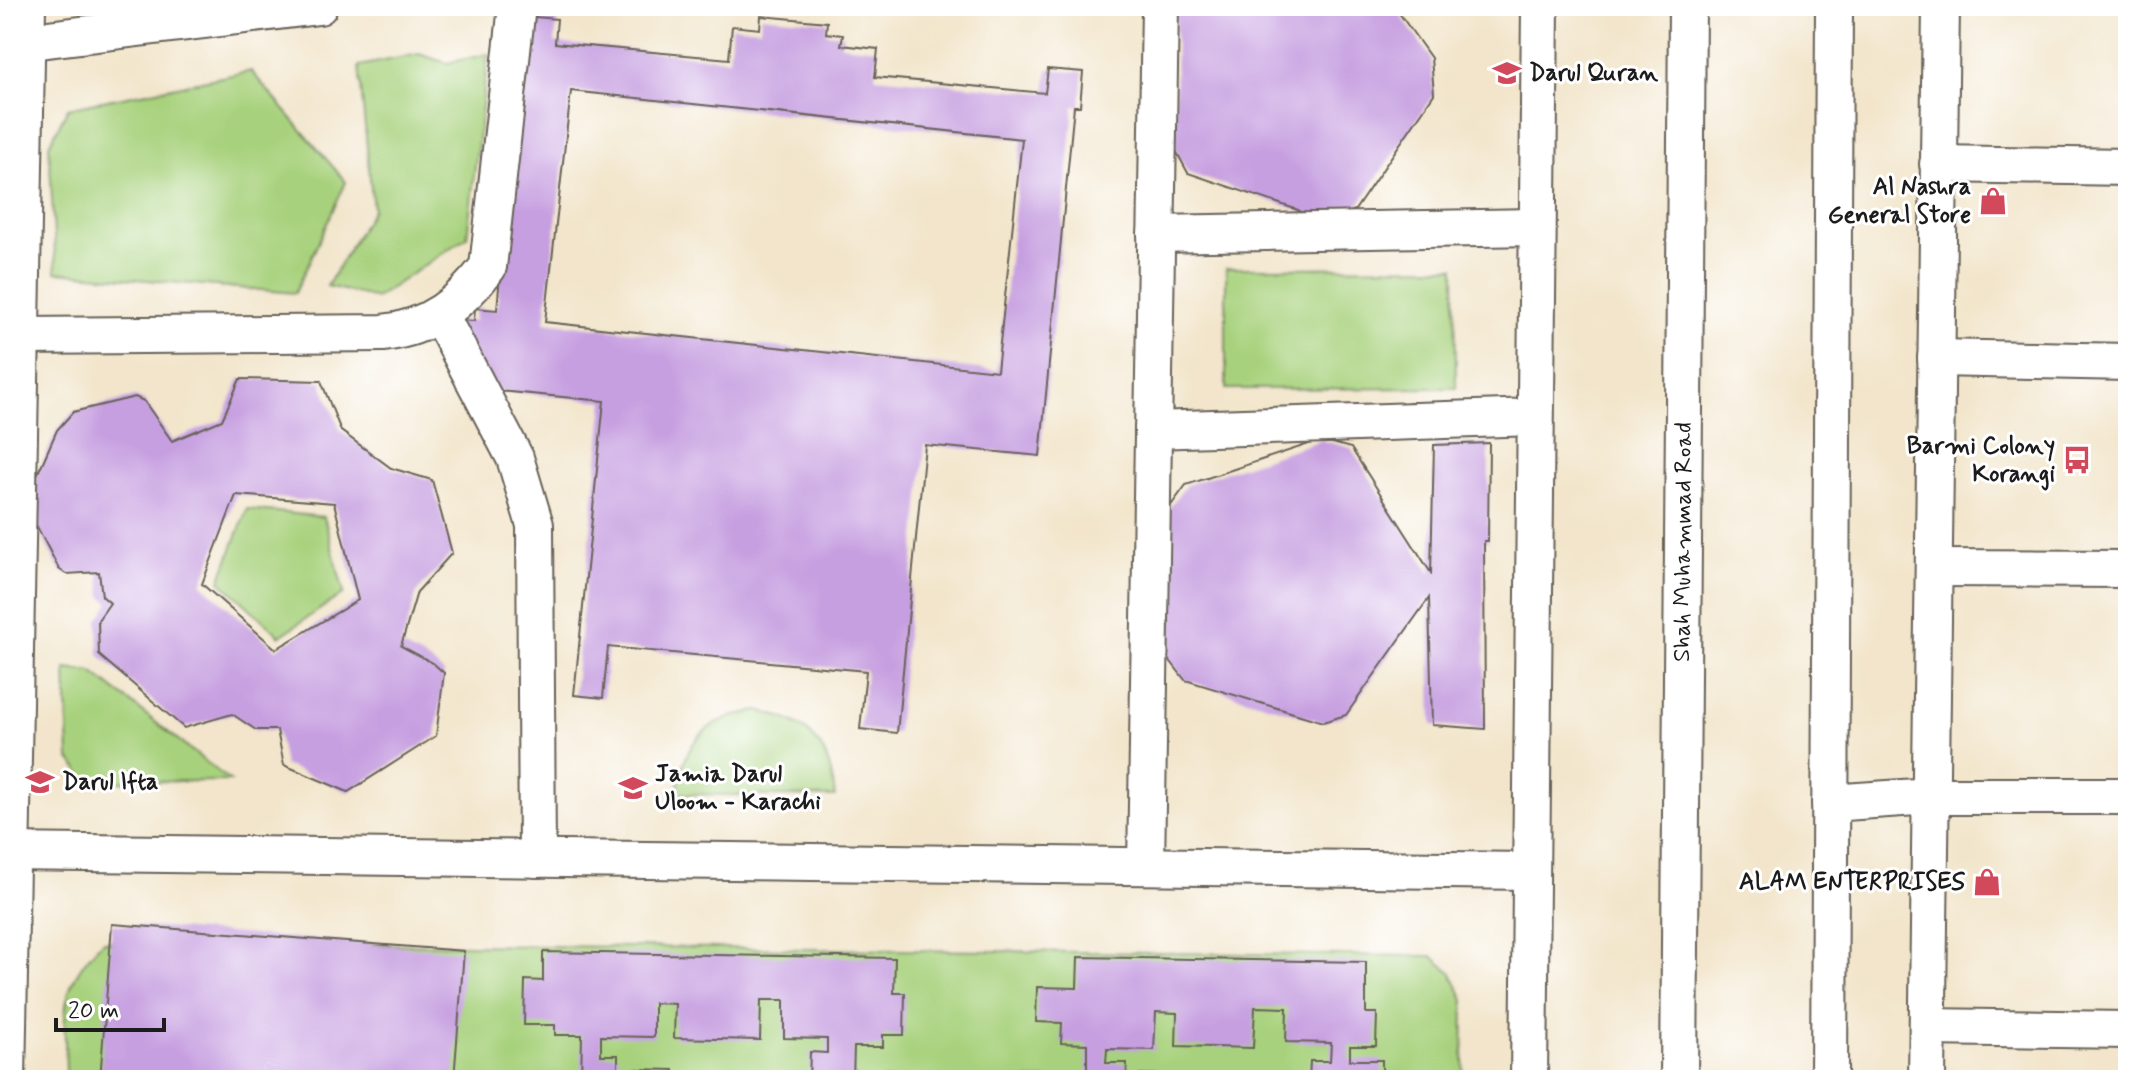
<svg xmlns="http://www.w3.org/2000/svg" width="2134" height="1086" font-family="Mynerve,sans-serif">
<style>
.green{fill:#a7d17c;stroke:#62764c;stroke-width:2}
.building{fill:#c69fe0;fill-rule:evenodd}
.lines{fill:none;stroke-linecap:round;stroke-linejoin:round}
.minor-casing{stroke:#676259;stroke-width:40}
.minor{stroke:#fff;stroke-width:36}
.labels{text-anchor:middle;dominant-baseline:central;stroke-width:6;stroke-linejoin:round;paint-order:stroke}
.poi-label{font-size:24px;font-weight:bold;fill:#1c1c1c;stroke:#fff;text-anchor:start}
.street-label{font-size:24px;fill:#1c1c1c;stroke:#fff}
</style>
<rect width="100%" height="100%" fill="#fff"/>
<filter id="ink" filterUnits="userSpaceOnUse"><feTurbulence type="fractalNoise" baseFrequency=".0125" numOctaves="2"/><feDisplacementMap in="SourceGraphic" scale="16" xChannelSelector="R" yChannelSelector="G"/><feConvolveMatrix kernelMatrix="1 2 1 2 8 2 1 2 1" color-interpolation-filters="sRGB"/></filter>
<filter id="wash" filterUnits="userSpaceOnUse"><feTurbulence type="fractalNoise" baseFrequency=".006" numOctaves="4" result="noise"/><feDisplacementMap in="SourceGraphic" scale="32" xChannelSelector="R" yChannelSelector="G"/><feGaussianBlur stdDeviation="1.8" result="paint"/><feColorMatrix in="noise" values="0 0 0 0 0 0 0 0 0 0 0 0 0 0 0 0 0 1.4 0 .05"/><feComposite in="paint" operator="in"/></filter>
<g filter="url(#wash)">
<rect width="100%" height="100%" fill="#f2e5cb"/>
<!-- green -->
<g class="green">
<path d="M419 54 447 63 488 54 467 237 376 298 327 286 373 209 359 66Z"/>
<path d="M251 71 346 182 295 293 56 272 49 145 68 108Z"/>
<path d="M1455 267 1456 388 1226 389V268Z"/>
<path d="M247 509 324 517 344 593 280 636 220 581Z"/>
<path d="M66 669 92 672 230 781 88 782 69 758Z"/>
<path d="M758 711C810 721 830 744 835 797L677 794C683 741 706 718 758 711Z"/>
<path d="M103 941 1432 956 1452 973 1464 1000 1463 1080H66C66 1016 54 990 103 941Z"/>
</g>
<g id="blocks">
<!-- building -->
<g class="building">
<path d="M1176 6H1394L1431 58 1434 94 1355 210 1321 225 1298 210 1188 173 1175 149Z"/>
<path d="M523 16 557 19 555 43 729 59 732 26 760 29 761 16 827 22 826 33 843 35 841 45 878 49 875 77 1045 93 1048 69 1083 72 1080 106H1074L1040 456 925 445 897 733 860 729 866 671 608 647 603 698 574 695 604 401 466 388 457 320 474 321 475 308 497 310ZM571 91 1022 139 997 371 545 322Z"/>
<path d="M240 379 321 381 341 431 391 468 432 480 452 553 417 592 401 646 433 663 444 673 436 736 348 792 284 765 277 730H256L232 714 184 728 99 655 98 620 110 603 102 596 99 572 66 574 59 569 33 519 30 508 38 497 30 491 57 430 73 412 135 397 144 401 172 441 222 420ZM236 495 334 503 358 600 276 649 202 584Z"/>
<path d="M1321 440 1351 448 1431 573 1434 445 1489 443 1488 541H1484L1485 729 1432 725 1429 598 1346 715 1323 722 1185 680 1165 654 1167 511 1186 485Z"/>
<path d="M112 924 464 951 454 1080H100Z"/>
<path d="M543 952 895 958 894 993H905L904 1035H883V1047H854L853 1080H809L810 1052 827 1053V1039L784 1038V1000H761L760 1040 674 1038 675 1004 654 1003V1037L601 1036V1055H618V1080H581L582 1035H555V1025H524L525 980 543 981Z"/>
<path d="M1078 957 1366 962V1013H1377L1376 1046H1350V1060H1382V1080H1309L1310 1061H1330L1331 1043 1286 1042 1287 1008 1255 1007 1253 1048 1176 1046 1177 1013 1156 1012 1154 1050 1107 1049 1106 1063H1127L1126 1080H1087V1044L1061 1043 1062 1023 1036 1022 1037 987 1077 988Z"/>
<path d="M636 1069 674 1070V1080H636Z"/>
<path d="M1140 1074 1179 1075V1080H1140Z"/>
</g>
</g>
</g>
<g filter="url(#ink)">
<use href="#blocks" fill-opacity="0" stroke="#676259" stroke-width="2"/>
<g class="lines">
<defs>
<g id="minor">
<path d="M6 44 319 6"/>
<path d="M1938 164 2128 167"/>
<path d="M1156 234 1537 227"/>
<path d="M440 315 515 458 535 525 537 859"/>
<path d="M21 336 383 333C429 328 461 303 488 267L517 6"/>
<path d="M1936 358 2128 362"/>
<path d="M1153 430 1535 417"/>
<path d="M1934 568 2128 569"/>
<path d="M1830 803 1931 796H2128"/>
<path d="M6 852 1530 871"/>
<path d="M1146 866 1160 6"/>
<path d="M1928 1027 2128 1030"/>
<path d="M7 1080 27 6"/>
<path d="M1529 1080 1540 6"/>
<path id="s1" d="M1679 1080 1687 6"/>
<path d="M1829 1080 1834 6"/>
<path d="M1927 1080 1941 6"/>
</g>
</defs>
<!-- minor casing -->
<use href="#minor" class="minor-casing"/>
<!-- minor -->
<use href="#minor" class="minor"/>
</g>
</g>
<!-- icons -->
<defs>
<symbol id="school-bare" viewBox="-9 -9 18 18"><path d="M0-5L7-2L0 1L-7-2ZM-4 1L0 2.5L4 1V4Q0 6-4 4Z" fill="#d1495b" stroke="#fff" stroke-width="2.5" paint-order="stroke"/></symbol>
<symbol id="shop-bare" viewBox="-9 -9 18 18"><path d="M-5-2.5h2.3a2.7 3.5 0 0 1 5.4 0H5L5.5 6h-11ZM-1.5-2.5h3a1.5 2.3 0 0 0-3 0Z" fill="#d1495b" stroke="#fff" stroke-width="2.5" paint-order="stroke"/></symbol>
<symbol id="bus-bare" viewBox="-9 -9 18 18"><path d="M-5-6H5V4H4V6H2V4H-2V6H-4V4H-5ZM-3.5-4V0h7V-4ZM-3.5 1.2v1.5H-2V1.2ZM2 1.2v1.5H3.5V1.2Z" fill="#d1495b" stroke="#fff" stroke-width="2.5" paint-order="stroke"/></symbol>
</defs>
<g fill-rule="evenodd">
<use href="#school-bare" x="1487" y="53" width="40" height="40"/>
<use href="#shop-bare" x="1973" y="181" width="40" height="40"/>
<use href="#bus-bare" x="2057" y="440" width="40" height="40"/>
<use href="#school-bare" x="20" y="762" width="40" height="40"/>
<use href="#school-bare" x="613" y="768" width="40" height="40"/>
<use href="#shop-bare" x="1967" y="862" width="40" height="40"/>
</g>
<g class="labels">
<!-- poi labels -->
<g class="poi-label">
<text x="1529" y="73">Darul Quran</text>
<text x="1971" y="187" text-anchor="end">Al Nashra<tspan x="1971" dy="28">General Store</tspan></text>
<text x="2055" y="446" text-anchor="end">Barmi Colony<tspan x="2055" dy="28">Korangi</tspan></text>
<text x="655" y="774">Jamia Darul<tspan x="655" dy="28">Uloom - Karachi</tspan></text>
<text x="62" y="782">Darul Ifta</text>
<text x="1965" y="882" text-anchor="end">ALAM ENTERPRISES</text>
</g>
<!-- street labels -->
<g class="street-label">
<text stroke="none"><textPath href="#s1" startOffset="538">Shah Muhammad Road</textPath></text>
</g>
</g>
<!-- margin -->
<rect width="2134" height="1086" fill="none" stroke="#fff" stroke-width="32"/>
<!-- scale -->
<path d="M56 1018v12h108v-12" fill="none" stroke="#1c1c1c" stroke-width="4"/>
<text x="68" y="1018" font-size="24" fill="#1c1c1c" stroke="#ffffff" stroke-width="6" paint-order="stroke">20 m</text>
</svg>
